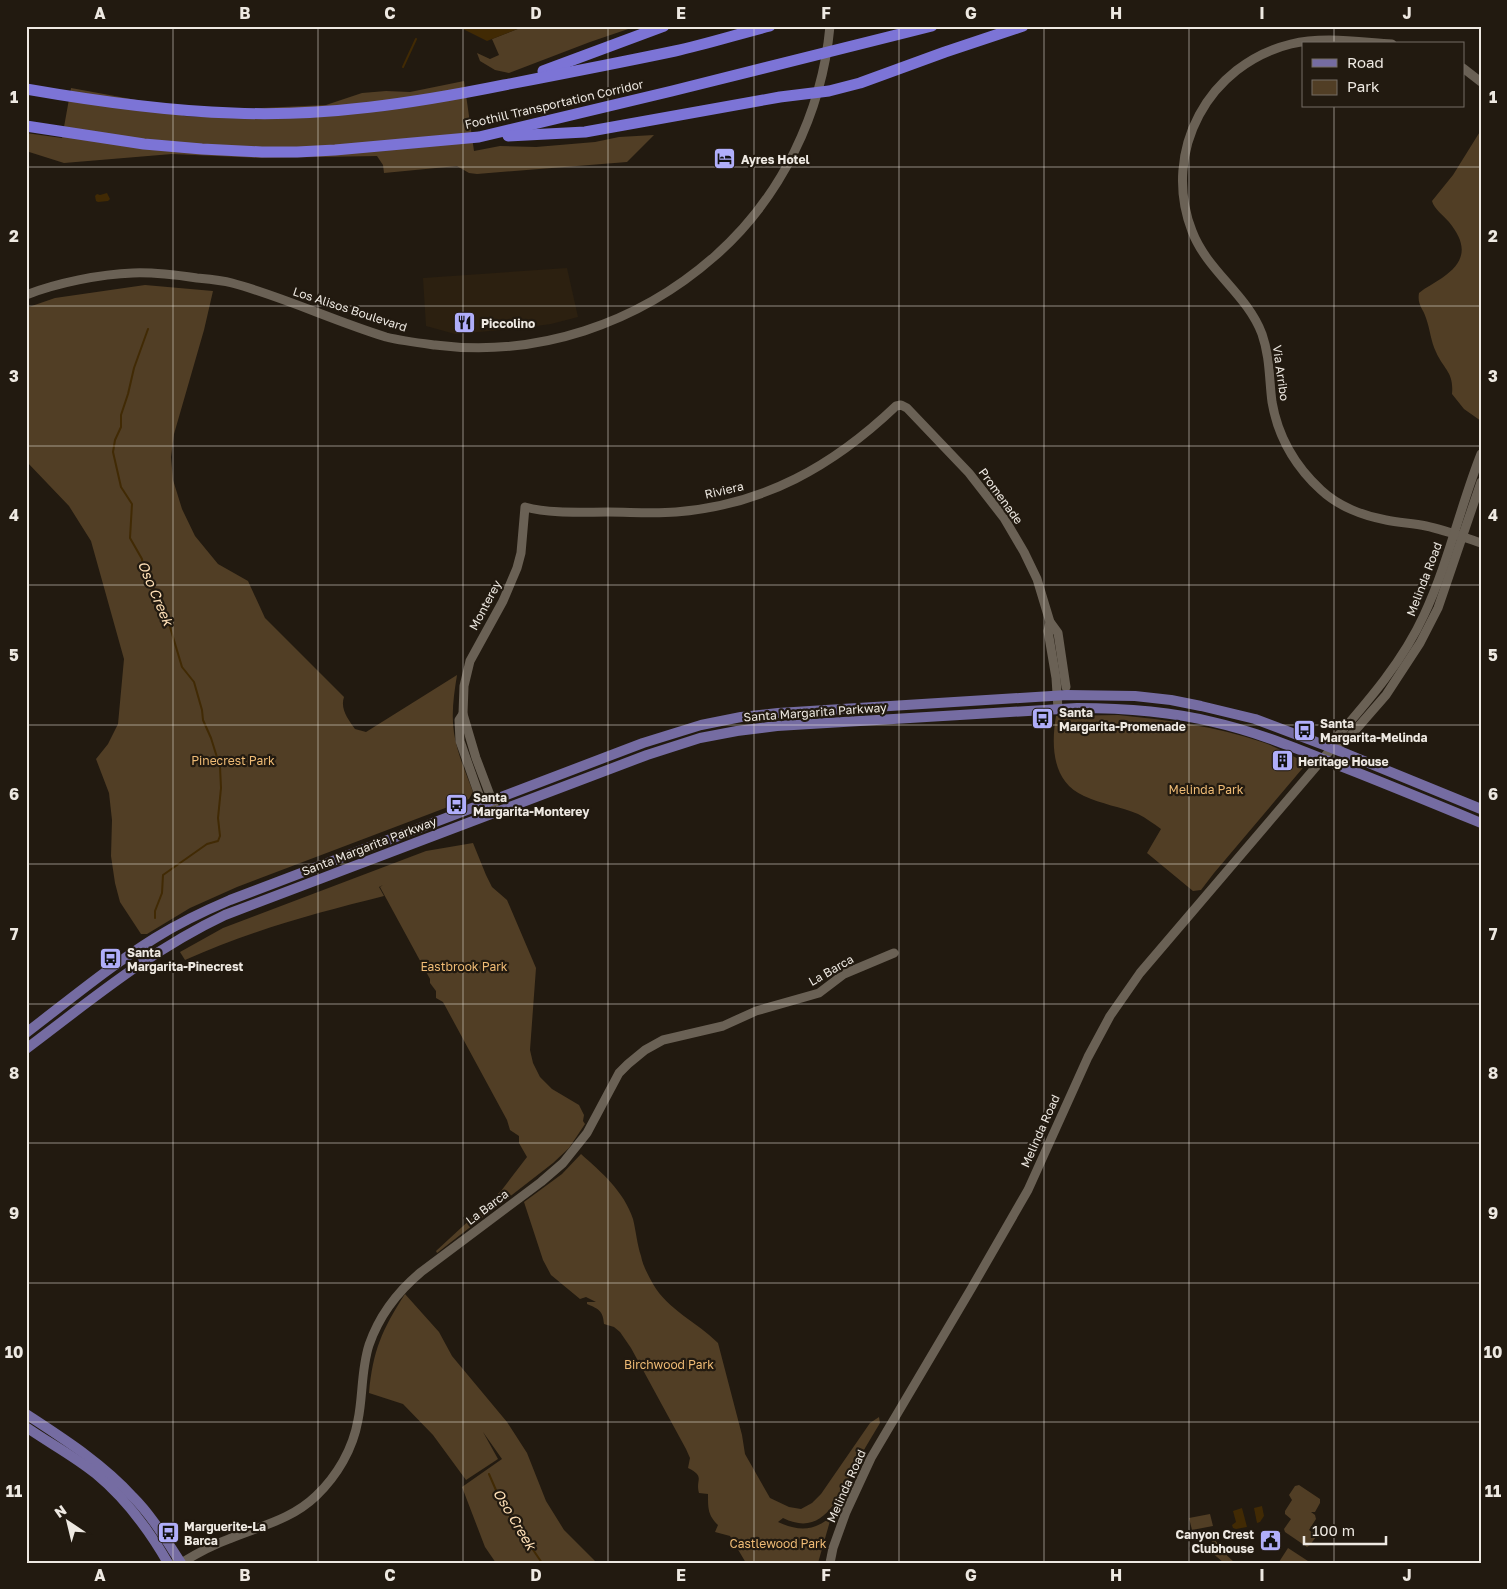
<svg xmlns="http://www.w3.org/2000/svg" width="1507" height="1589" font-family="'Golos Text',sans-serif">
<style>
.built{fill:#2c2010}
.green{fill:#513e25}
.water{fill:#412a04}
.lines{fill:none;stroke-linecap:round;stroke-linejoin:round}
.stream{stroke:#412a04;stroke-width:2}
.secondary{stroke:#6a6155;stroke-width:9}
.primary{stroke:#756ca2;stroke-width:10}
.highway{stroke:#7c74d6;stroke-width:11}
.grid{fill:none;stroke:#eee9e2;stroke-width:1;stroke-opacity:0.55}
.labels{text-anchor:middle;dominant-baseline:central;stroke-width:4.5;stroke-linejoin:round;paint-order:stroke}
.street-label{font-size:12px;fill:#eee9e2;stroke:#221a10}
.poi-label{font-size:12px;font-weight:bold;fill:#eee9e2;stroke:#221a10;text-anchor:start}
.park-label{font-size:12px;fill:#efbb75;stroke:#221a10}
.water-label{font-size:14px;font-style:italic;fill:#fedfb6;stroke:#221a10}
.neatline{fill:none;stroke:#eee9e2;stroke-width:2}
.grid-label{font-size:16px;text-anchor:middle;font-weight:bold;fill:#eee9e2}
</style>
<rect width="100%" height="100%" fill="#221a10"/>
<!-- built -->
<path class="built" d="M567 268 578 317 551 324 514 329 455 334 426 326 423 278Z"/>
<!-- green -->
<g class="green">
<path d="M525 26H637L590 42 509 73 495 70 480 61 477 53 490 59 499 55 492 39Z"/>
<path d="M464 81 474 151 500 146 536 147 595 142 619 137 654 135 627 162 477 174 469 173 457 166 384 173 383 165 377 156 261 158 172 154 64 163 26 151V133L62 138 71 88 164 105 184 116 202 117 261 108 326 105 362 93 386 91 410 92Z"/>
<path d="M1481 130V421L1464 409 1452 394C1454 372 1444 370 1436 352 1431 342 1430 329 1426 318 1423 308 1417 305 1419 293 1426 287 1435 283 1442 278 1467 261 1467 244 1449 222 1444 216 1434 209 1432 201L1453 175Z"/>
<path d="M145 285 213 291 204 330 174 434 171 457 173 480 182 509 195 536 218 564 248 581 265 618 344 697C340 709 348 719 355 729L366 732 457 675C454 694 451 713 454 733 457 753 466 773 473 792L469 799 237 887 190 908 147 934H141L120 902 115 883 111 856 112 820 109 793 96 759 108 744 118 724 124 659 91 541 69 506 26 461V308L55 298Z"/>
<path d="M1118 715C1167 720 1215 726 1262 742 1277 747 1292 756 1307 763L1214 873 1201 890 1193 891 1147 853 1161 829C1154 824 1146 818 1138 814 1121 807 1101 804 1084 796 1052 782 1051 746 1056 716Z"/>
<path d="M473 843 486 875 492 887 507 900 536 968 530 1050 533 1063 540 1077 552 1089 579 1105 584 1115 583 1121 585 1124 569 1148 553 1163 437 1253 436 1251 501 1191 527 1157 519 1143V1136L510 1130 507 1120 443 1002 436 998V991L430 983V979L380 887 383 885 379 887 384 896C316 913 249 931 185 960L180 952 223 928 426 851Z"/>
<path d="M581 1154C601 1172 624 1191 633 1219 636 1231 637 1244 641 1256 643 1266 648 1275 653 1284 668 1310 697 1322 718 1343L742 1435 745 1454 770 1498 789 1507 801 1509 812 1503 821 1494 870 1423 879 1417 880 1423C871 1438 861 1454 853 1470 838 1498 823 1538 783 1518L778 1522C796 1530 810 1532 827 1520L830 1521 818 1563H746L730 1536 715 1532 718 1525C708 1515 708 1509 708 1494L699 1493C695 1479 706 1477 688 1468L690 1458 686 1449 631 1348 620 1332 614 1327 604 1324C603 1311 599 1309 587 1304V1302H596L586 1297 580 1299 551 1275 543 1260 524 1202 562 1174Z"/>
<path d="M405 1294 439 1332 452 1356 507 1422 527 1453 546 1501 564 1530 597 1563H496L485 1547 462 1487 502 1459 483 1432 498 1459 466 1480 433 1435 403 1404 369 1393C373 1350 382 1330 405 1294Z"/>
<path d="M1299 1485 1320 1499V1503L1315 1512H1311L1315 1515 1316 1519 1309 1530 1315 1534 1316 1537 1310 1545 1307 1547 1285 1532 1284 1529 1291 1519 1285 1514V1511L1292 1500 1289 1495 1295 1486Z"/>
<path d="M1210 1514 1213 1526 1192 1530 1189 1518Z"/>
<path d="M1214 1539 1221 1547 1220 1549 1235 1563H1224L1210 1551 1209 1545Z"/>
<path d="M1288 1548 1311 1563 1279 1562Z"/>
</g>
<!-- water -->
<g class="water">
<path d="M457 26H525L487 41Z"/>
<path d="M107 193 110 199 108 201 98 202 96 201 95 196 97 194 100 195Z"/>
<path d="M1262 1506 1264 1516 1260 1522 1257 1523 1254 1508Z"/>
<path d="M1242 1508 1247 1527 1236 1529 1233 1528 1232 1525 1236 1522 1233 1511Z"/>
</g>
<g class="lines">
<!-- stream -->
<g class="stream">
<path d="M403 67 416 39"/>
<path d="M148 329 134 368 128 394 121 415V427L115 440 113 452 121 487 132 504 130 538 142 559 144 573 148 583 158 593 161 598 159 606 160 611 167 617 182 667 194 682 202 710 203 720 211 738 220 767 221 788 218 818 220 836 218 841 207 844 163 875 162 893 155 911V918"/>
<path d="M489 1474 502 1504 542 1563"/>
</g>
<!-- secondary -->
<g class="secondary">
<path d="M1392 44C1360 42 1323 36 1291 44 1209 64 1161 151 1192 231 1207 271 1247 294 1262 334 1270 357 1269 379 1272 402 1278 437 1295 466 1321 490 1338 506 1363 516 1386 520 1400 523 1413 523 1426 526 1445 530 1463 537 1481 543"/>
<path d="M1463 68 1481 82"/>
<path d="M26 295C56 283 101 274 133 273 154 272 176 275 197 278 208 279 221 280 232 283 284 297 334 321 386 337 402 341 419 343 435 345 537 358 638 324 715 256 781 198 822 113 830 26"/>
<path d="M1050 622 1048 631 1056 678 1058 709"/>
<path d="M463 714 459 720 460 741 486 815"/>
<path d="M1332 748 1345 742 1386 695 1420 643 1438 608 1481 482"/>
<path d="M496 811 476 758 463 714 464 686 470 661 503 601 517 568 521 553 525 507C551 514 581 512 608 512 630 512 653 514 676 512 764 505 833 466 896 406L901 405 907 408 969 473 1004 518 1024 552 1037 579 1050 622 1058 633 1066 687"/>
<path d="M181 1563C196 1554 212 1545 229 1539 260 1526 291 1520 316 1496 337 1476 353 1449 358 1420 363 1396 361 1370 369 1345 379 1316 397 1292 421 1272L541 1182 563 1163 587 1133 619 1073 628 1064 645 1050 663 1040 723 1026 756 1011 819 993 844 974 894 953"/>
<path d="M830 1563 833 1548 846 1512 871 1458 971 1289 1028 1190 1088 1057 1110 1016 1140 973 1332 748 1336 738C1369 700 1403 661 1424 615 1448 564 1460 507 1481 454"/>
</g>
<!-- primary -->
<g class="primary">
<path d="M26 1033C68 1001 110 966 155 938 179 923 204 911 230 900L643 743 701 725 741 717 778 713 1067 695 1135 696 1171 700 1201 706 1255 719 1332 748 1481 809"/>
<path d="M26 1049C91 1000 151 950 225 915L647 755 700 738 737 731 777 726 1077 708C1123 708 1168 711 1213 722 1258 732 1300 750 1343 767 1389 785 1435 804 1481 823"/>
<path d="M26 1414C64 1439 102 1463 133 1497 152 1516 166 1540 181 1563"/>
<path d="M26 1427C49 1443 74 1456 96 1474 125 1498 149 1530 168 1563"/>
</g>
<!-- highway -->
<g class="highway">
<path d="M543 71 664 26"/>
<path d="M26 89C95 101 164 111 233 113 324 117 415 103 504 85 561 74 618 63 675 51 707 44 738 34 770 26"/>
<path d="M26 126 144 144 202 149 262 152H297L335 150 479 137 672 91 932 26"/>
<path d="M508 136 585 132 780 97 829 91 860 83 945 52 1023 26"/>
</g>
</g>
<!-- grid -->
<path class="grid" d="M173 26V1563M318 26V1563M463 26V1563M608 26V1563M754 26V1563M899 26V1563M1044 26V1563M1189 26V1563M1334 26V44M1334 106V1563M26 167H1481M26 306H1481M26 446H1481M26 585H1481M26 725H1481M26 864H1481M26 1004H1481M26 1143H1481M26 1283H1481M26 1422H1481"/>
<!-- icons -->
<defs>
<symbol id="hotel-square" viewBox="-11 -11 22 22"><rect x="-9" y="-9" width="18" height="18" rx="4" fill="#b0aefa" stroke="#221a10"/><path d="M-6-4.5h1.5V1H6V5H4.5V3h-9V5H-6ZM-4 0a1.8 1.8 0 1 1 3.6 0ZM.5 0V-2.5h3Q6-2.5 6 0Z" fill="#111"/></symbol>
<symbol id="restaurant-square" viewBox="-11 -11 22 22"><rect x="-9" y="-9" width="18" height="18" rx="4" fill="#b0aefa" stroke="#221a10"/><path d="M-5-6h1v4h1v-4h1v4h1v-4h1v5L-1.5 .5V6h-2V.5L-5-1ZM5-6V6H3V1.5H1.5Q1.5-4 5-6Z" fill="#111"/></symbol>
<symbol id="bus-square" viewBox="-11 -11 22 22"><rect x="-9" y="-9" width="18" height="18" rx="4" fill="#b0aefa" stroke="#221a10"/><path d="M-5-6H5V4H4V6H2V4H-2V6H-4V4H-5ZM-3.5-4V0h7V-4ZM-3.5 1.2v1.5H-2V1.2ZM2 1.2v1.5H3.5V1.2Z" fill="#111"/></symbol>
<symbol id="building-square" viewBox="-11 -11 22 22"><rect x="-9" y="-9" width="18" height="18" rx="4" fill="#b0aefa" stroke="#221a10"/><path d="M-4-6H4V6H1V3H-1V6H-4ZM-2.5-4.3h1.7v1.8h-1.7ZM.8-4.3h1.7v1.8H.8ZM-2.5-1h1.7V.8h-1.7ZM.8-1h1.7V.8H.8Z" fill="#111"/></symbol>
<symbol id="civic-square" viewBox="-11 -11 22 22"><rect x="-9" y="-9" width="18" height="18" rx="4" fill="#b0aefa" stroke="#221a10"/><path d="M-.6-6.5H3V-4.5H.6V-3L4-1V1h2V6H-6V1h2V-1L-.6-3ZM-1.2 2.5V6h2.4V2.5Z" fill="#111"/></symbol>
</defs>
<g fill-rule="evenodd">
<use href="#hotel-square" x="712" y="146" width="25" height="25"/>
<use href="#restaurant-square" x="452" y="310" width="25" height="25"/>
<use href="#bus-square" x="1030" y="706" width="25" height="25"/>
<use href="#bus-square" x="1292" y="718" width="25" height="25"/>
<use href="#building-square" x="1270" y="748" width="25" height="25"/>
<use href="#bus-square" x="444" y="792" width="25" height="25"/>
<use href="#bus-square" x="98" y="946" width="25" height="25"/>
<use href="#bus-square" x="156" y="1520" width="25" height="25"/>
<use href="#civic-square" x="1258" y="1528" width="25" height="25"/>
</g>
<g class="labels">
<!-- street labels -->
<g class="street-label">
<text transform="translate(554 104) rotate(-13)">Foothill Transportation Corridor</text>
<text transform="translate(350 309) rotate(18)">Los Alisos Boulevard</text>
<text transform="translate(1281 373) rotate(82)">Via Arribo</text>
<text transform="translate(724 490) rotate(-13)">Riviera</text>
<text transform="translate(1001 496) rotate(54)">Promenade</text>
<text transform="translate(1424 579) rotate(-69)">Melinda Road</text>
<text transform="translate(485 605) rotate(-62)">Monterey</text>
<text transform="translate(815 712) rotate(-4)">Santa Margarita Parkway</text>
<text transform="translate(369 846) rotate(-21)">Santa Margarita Parkway</text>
<text transform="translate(831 970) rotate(-30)">La Barca</text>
<text transform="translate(1040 1131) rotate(-66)">Melinda Road</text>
<text transform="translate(487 1207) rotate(-37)">La Barca</text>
<text transform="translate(846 1486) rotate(-66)">Melinda Road</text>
</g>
<!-- poi labels -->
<g class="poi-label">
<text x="741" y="159">Ayres Hotel</text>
<text x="481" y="323">Piccolino</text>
<text x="1059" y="712">Santa<tspan x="1059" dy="14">Margarita-Promenade</tspan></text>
<text x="1320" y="723">Santa<tspan x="1320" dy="14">Margarita-Melinda</tspan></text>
<text x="1298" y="761">Heritage House</text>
<text x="473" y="797">Santa<tspan x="473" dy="14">Margarita-Monterey</tspan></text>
<text x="127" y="952">Santa<tspan x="127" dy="14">Margarita-Pinecrest</tspan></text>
<text x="184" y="1526">Marguerite-La<tspan x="184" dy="14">Barca</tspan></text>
<text x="1254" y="1534" text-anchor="end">Canyon Crest<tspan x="1254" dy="14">Clubhouse</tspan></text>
</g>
<!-- park labels -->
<g class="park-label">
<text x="233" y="760">Pinecrest Park</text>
<text x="1206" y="789">Melinda Park</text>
<text x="464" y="966">Eastbrook Park</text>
<text x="669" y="1364">Birchwood Park</text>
<text x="778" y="1543">Castlewood Park</text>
</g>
<!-- water labels -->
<g class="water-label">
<text transform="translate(156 593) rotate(67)">Oso Creek</text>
<text transform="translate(515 1519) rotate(59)">Oso Creek</text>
</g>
</g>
<!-- border -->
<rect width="1507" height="1589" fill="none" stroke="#221a10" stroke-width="55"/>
<!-- legend -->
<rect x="1302" y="42" width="162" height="65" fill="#221a10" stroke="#746d64"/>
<rect x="1312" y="59" width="25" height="8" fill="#756ca2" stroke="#746d64"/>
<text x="1347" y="68" font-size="15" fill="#eee9e2">Road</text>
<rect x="1312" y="80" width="25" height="15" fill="#513e25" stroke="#746d64"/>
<text x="1347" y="92" font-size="15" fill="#eee9e2">Park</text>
<!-- north arrow -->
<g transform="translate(68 1522) rotate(325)" stroke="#221a10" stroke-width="4" paint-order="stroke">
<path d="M0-4L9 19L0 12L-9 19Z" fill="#eee9e2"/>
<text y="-8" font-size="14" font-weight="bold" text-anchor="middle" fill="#eee9e2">N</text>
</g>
<!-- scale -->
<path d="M1304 1536v8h82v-8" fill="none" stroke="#eee9e2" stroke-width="2.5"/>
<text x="1312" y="1536" font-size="15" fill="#eee9e2" stroke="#221a10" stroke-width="4" paint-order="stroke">100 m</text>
<rect x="28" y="28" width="1452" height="1534" class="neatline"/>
<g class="grid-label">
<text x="100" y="19">A</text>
<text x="245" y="19">B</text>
<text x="390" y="19">C</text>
<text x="536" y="19">D</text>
<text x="681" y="19">E</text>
<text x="826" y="19">F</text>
<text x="971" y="19">G</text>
<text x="1116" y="19">H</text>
<text x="1262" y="19">I</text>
<text x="1407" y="19">J</text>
<text x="14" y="103">1</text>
<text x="1493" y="103">1</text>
<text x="14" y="242">2</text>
<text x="1493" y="242">2</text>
<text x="14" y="382">3</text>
<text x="1493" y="382">3</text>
<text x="14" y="521">4</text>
<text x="1493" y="521">4</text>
<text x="14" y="661">5</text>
<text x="1493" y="661">5</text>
<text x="14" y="800">6</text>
<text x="1493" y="800">6</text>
<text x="14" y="940">7</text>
<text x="1493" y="940">7</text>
<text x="14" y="1079">8</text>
<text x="1493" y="1079">8</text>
<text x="14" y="1219">9</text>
<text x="1493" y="1219">9</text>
<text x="14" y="1358">10</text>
<text x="1493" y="1358">10</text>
<text x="14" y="1497">11</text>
<text x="1493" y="1497">11</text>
<text x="100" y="1581">A</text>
<text x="245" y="1581">B</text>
<text x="390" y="1581">C</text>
<text x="536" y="1581">D</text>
<text x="681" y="1581">E</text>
<text x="826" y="1581">F</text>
<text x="971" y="1581">G</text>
<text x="1116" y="1581">H</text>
<text x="1262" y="1581">I</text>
<text x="1407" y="1581">J</text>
</g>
</svg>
